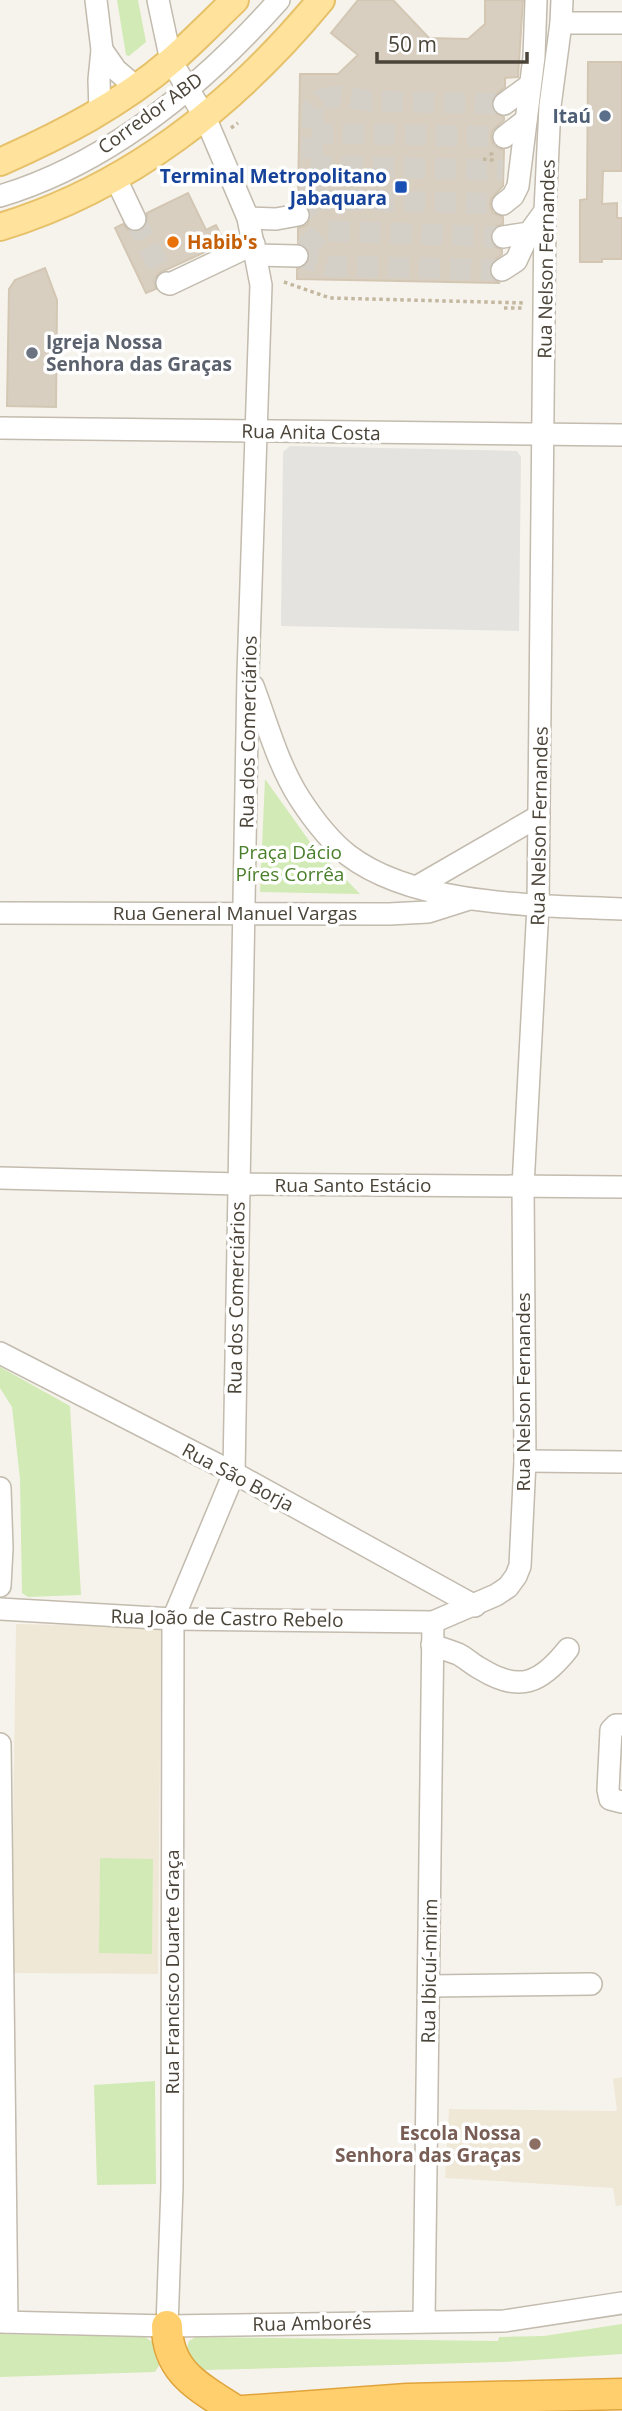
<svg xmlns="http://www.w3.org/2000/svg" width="622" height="2411" font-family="'Open Sans',sans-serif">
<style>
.education{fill:#efe8d6}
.green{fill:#d2eab5}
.parking{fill:#e5e3e0}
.building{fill:#d8cfc1;stroke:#d3c7b4;stroke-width:2}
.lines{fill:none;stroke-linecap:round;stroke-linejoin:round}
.minor-tunnel{stroke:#d4d0c8;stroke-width:21;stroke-dasharray:21 10;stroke-linecap:butt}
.minor-casing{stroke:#c2bbae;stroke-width:24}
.major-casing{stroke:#e6c16a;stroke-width:30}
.highway-casing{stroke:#e0a43c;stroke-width:33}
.path{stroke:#c4b79f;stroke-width:3.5;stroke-dasharray:3.5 3.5;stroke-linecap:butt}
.minor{stroke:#fff;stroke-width:21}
.major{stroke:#ffe39c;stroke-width:26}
.highway{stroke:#ffcf6e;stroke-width:30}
.service-dot{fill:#5c6f8a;stroke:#fff;stroke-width:2.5}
.transit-dot{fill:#1a4fb4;stroke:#fff;stroke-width:2.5}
.food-dot{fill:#e8710a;stroke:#fff;stroke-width:2.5}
.worship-dot{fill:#6b7280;stroke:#fff;stroke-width:2.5}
.education-dot{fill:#8d6e63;stroke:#fff;stroke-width:2.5}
.labels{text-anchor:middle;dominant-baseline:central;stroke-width:7;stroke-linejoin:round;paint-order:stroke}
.street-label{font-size:19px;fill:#4b4439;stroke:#fff}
.service-label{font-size:19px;font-weight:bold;fill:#4e5e75;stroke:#fff;text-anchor:end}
.transit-label{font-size:19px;font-weight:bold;fill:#164399;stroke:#fff;text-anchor:end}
.food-label{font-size:19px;font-weight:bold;fill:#c56008;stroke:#fff;text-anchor:start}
.worship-label{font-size:19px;font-weight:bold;fill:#5b616d;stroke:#fff;text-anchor:start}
.park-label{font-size:19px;fill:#4a7f2a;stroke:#fff}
.education-label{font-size:19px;font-weight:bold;fill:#785e54;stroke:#fff;text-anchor:end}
</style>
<rect width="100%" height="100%" fill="#f6f3ec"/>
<!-- education -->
<g class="education">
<path d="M16 1624 161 1627 158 1974 11 1973Z"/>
<path d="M622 2077V2205L616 2206 613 2188 445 2178 449 2109 617 2111 613 2079Z"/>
</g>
<!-- green -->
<g class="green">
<path d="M117 0H138L146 42 129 56 126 55Z"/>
<path d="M265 779 310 842 360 894 260 892Z"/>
<path d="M0 1367 70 1406 81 1595 28 1597 22 1593 20 1479 12 1407 0 1388Z"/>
<path d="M100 1858 153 1859 152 1954 99 1953Z"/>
<path d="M155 2081 156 2184 97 2185 94 2085Z"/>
<path d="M622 2324V2354L503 2362 205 2370 196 2367 186 2351 189 2341 196 2337 498 2341 499 2337 544 2336Z"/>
<path d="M0 2334 145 2337 154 2343 160 2364 155 2372 0 2377Z"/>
</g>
<!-- parking -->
<path class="parking" d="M290 446 517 451 521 457 519 631 281 626 283 452Z"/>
<!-- building -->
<g class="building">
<path d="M358 0H393L429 38 468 39 485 24V0H523L518 77 505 78V87L492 98 491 105 494 112 504 117V120L492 131 491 138 494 146 504 150 503 186 491 199 490 205 493 213 503 217V224L494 227 490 238 493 246 502 250V254L491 263 489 270 491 278 500 283 297 279V269L308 263 310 256 304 245 298 243V228L307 225 311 213 308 206 298 202 300 74H338L358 55 331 33Z"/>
<path d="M588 62H622V171H603L602 204 617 203V218H622V259H602V262H580V200L587 199Z"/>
<path d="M188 193 206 230 216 225 225 243 159 273 154 280 156 289 146 293 115 228 123 224 128 230 140 231 146 226 147 213Z"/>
<path d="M45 268 57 300 56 407 7 406 9 289 15 280Z"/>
</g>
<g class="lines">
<!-- minor-tunnel -->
<g class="minor-tunnel">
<path d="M312 133 504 137"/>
<path d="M311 166 503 170"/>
<path d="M311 199 503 204"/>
<path d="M298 215 307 209 311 199 313 108 322 99 339 96 370 101 504 104"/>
<path d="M135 219 167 283"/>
<path d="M502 270 330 266 297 256 320 233 327 231 503 237"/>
</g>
<defs>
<g id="minor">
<path d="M96 0 102 50 99 80 100 112"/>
<path d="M158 0 171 61 205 117 248 218 261 285 248 674 234 1473 173 1619 172 2187 167 2326"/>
<path d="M561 23H622"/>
<path d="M102 50 116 70 136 87"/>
<path d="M504 104 530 85"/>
<path d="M504 137 526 120"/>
<path d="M116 179 135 219"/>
<path d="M0 196C110 163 204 84 279 0"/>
<path d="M503 204 513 196 518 186 534 57 536 0"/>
<path d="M248 218 276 219 298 215"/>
<path d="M503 237 529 233"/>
<path d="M256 255 297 256"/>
<path d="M502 270 516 261 529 233 545 211"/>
<path d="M167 283 170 284 254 244"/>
<path d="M0 428 622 435"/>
<path d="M253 686C267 723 278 765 300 799 313 819 329 840 348 855 416 907 540 905 622 909"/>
<path d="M418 886 539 816"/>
<path d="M0 913 389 914 428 912 469 899"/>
<path d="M0 1178 238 1184 622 1187"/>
<path d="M0 1353 234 1473 475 1606"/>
<path d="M525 1461 622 1462"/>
<path d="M0 1488 2 1548 0 1586"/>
<path d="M0 1609 173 1619 433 1622 496 1595 508 1587 516 1576 520 1566 525 1461 523 1186 538 906 545 211 550 106 561 23 562 0"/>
<path d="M432 1645C441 1648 450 1651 458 1654 466 1658 473 1665 481 1669 520 1693 541 1683 568 1649"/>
<path d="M622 1725H616L611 1730 608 1790 610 1799 622 1802"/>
<path d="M0 1744 7 2322"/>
<path d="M429 1986 591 1984"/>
<path d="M424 2321 433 1622"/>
<path d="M0 2322 167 2326 504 2321 622 2303"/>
</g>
<g id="major">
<path d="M0 162C61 135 121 104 172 60 194 41 214 20 235 0"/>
<path d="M0 227C129 188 236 103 321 0"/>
</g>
<g id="highway">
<path d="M167 2326C167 2373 201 2388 236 2411"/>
<path d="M243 2411 407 2399 622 2394"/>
</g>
</defs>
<!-- minor casing -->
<use href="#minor" class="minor-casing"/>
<!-- major casing -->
<use href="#major" class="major-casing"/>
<!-- highway casing -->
<use href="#highway" class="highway-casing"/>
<!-- path -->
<g class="path">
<path d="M231 128 238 123"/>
<path d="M483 159 492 160V154H487"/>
<path d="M284 282 330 298 525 303"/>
<path d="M504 308H525"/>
</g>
<!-- minor -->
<use href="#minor" class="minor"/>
<!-- major -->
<use href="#major" class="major"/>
<!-- highway -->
<use href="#highway" class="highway"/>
</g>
<!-- markers -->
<circle class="service-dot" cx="605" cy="116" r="7"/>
<rect class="transit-dot" x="394" y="180" width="14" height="14" rx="3.5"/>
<circle class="food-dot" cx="173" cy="242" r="7"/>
<circle class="worship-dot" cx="32" cy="353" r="7"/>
<circle class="education-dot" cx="535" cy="2144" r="7"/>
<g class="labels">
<!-- street labels -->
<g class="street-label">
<text transform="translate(150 113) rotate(-36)">Corredor ABD</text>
<text transform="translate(546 259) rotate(-89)">Rua Nelson Fernandes</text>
<text transform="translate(311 432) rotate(1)">Rua Anita Costa</text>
<text transform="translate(248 732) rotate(-89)">Rua dos Comerciários</text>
<text transform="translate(539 826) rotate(-89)">Rua Nelson Fernandes</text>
<text x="235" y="913">Rua General Manuel Vargas</text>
<text x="353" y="1185">Rua Santo Estácio</text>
<text transform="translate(236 1298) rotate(-89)">Rua dos Comerciários</text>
<text transform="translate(523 1392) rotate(-90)">Rua Nelson Fernandes</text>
<text transform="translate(238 1477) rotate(28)">Rua São Borja</text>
<text transform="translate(227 1618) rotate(1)">Rua João de Castro Rebelo</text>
<text transform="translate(429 1971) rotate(-89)">Rua Ibicuí-mirim</text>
<text transform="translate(172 1972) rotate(-90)">Rua Francisco Duarte Graça</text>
<text transform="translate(312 2323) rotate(-1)">Rua Amborés</text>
</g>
<!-- service labels -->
<g class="service-label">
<text x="591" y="116">Itaú</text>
</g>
<!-- transit labels -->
<g class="transit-label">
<text x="387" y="176">Terminal Metropolitano<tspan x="387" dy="22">Jabaquara</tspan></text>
</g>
<!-- food labels -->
<g class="food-label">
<text x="187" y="242">Habib's</text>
</g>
<!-- worship labels -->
<g class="worship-label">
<text x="46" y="342">Igreja Nossa<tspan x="46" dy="22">Senhora das Graças</tspan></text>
</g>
<!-- park labels -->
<g class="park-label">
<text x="290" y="852">Praça Dácio<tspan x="290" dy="22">Píres Corrêa</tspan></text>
</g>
<!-- education labels -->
<g class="education-label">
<text x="521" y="2133">Escola Nossa<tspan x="521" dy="22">Senhora das Graças</tspan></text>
</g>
</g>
<!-- scale -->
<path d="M377 52v10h150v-10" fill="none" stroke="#4b4439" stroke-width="3.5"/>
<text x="388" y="52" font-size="21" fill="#4b4439" stroke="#ffffff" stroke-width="5" paint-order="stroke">50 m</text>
</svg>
